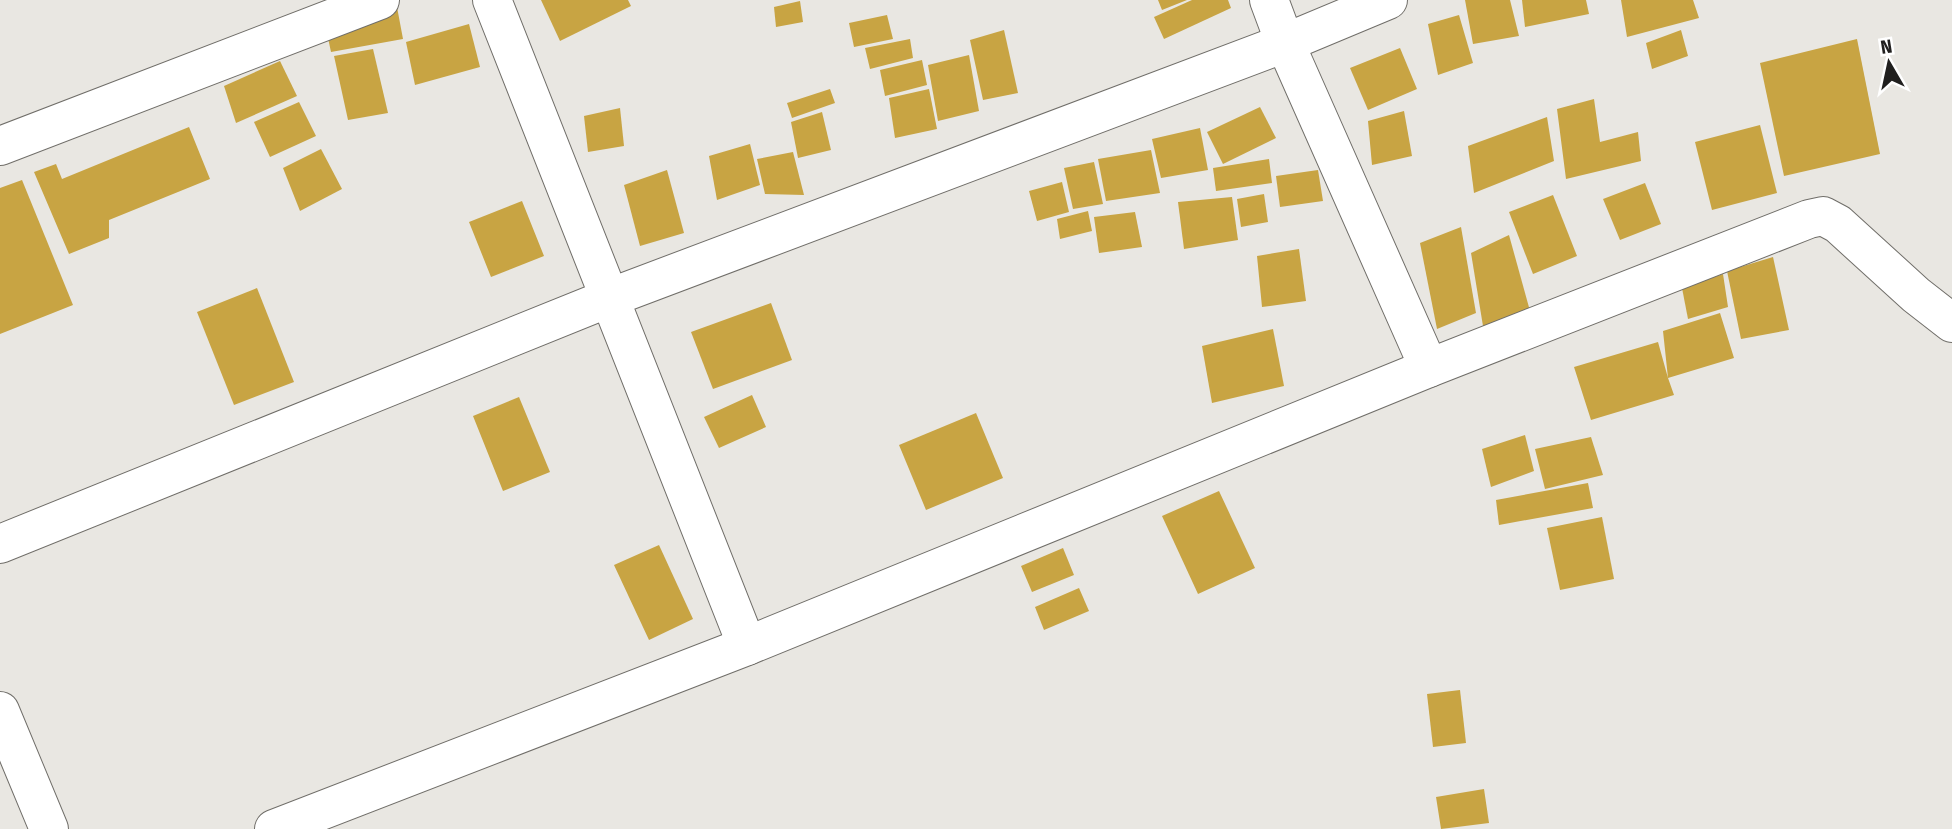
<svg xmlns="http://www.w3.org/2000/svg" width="1952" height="829" font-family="'Fira Sans Condensed',sans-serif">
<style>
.building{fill:#c8a443}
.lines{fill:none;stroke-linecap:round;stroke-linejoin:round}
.minor-casing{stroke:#706e69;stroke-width:40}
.minor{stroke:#fff;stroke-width:38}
</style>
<rect width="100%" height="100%" fill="#e9e7e2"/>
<!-- building -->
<g class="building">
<path d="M541 0H628L631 6 560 41Z"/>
<path d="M1158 0H1187L1162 10Z"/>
<path d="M1192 0H1228L1231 8 1164 39 1154 17Z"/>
<path d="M1465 0H1510L1519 36 1473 44Z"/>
<path d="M1522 0H1586L1589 14 1525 27Z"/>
<path d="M1621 0H1693L1699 18 1627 37Z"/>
<path d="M800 1 803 22 776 27 774 7Z"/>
<path d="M397 7 403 39 331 52 325 24Z"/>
<path d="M887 15 893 39 854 47 849 23Z"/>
<path d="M1459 15 1473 63 1438 75 1428 24Z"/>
<path d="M469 24 480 67 415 85 406 42Z"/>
<path d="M1004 30 1018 93 983 100 970 40Z"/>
<path d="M1681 30 1688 56 1652 69 1646 43Z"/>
<path d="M910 39 913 58 870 69 865 48Z"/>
<path d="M1857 39 1880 154 1784 176 1760 63Z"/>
<path d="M1400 48 1417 89 1368 110 1350 68Z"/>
<path d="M373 49 388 113 348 120 334 56Z"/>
<path d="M969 55 979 111 938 121 928 65Z"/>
<path d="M922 60 927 85 885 96 880 70Z"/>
<path d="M280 61 297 96 236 123 224 86Z"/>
<path d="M830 89 835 103 792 118 787 103Z"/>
<path d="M929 89 937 129 895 138 889 98Z"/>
<path d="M1594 99 1600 142 1638 132 1641 161 1566 179 1557 109Z"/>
<path d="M299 102 316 136 270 157 254 122Z"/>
<path d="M1260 107 1276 138 1223 164 1207 132Z"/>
<path d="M620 108 624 146 588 152 584 116Z"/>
<path d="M1404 111 1412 156 1372 165 1368 121Z"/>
<path d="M822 112 831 150 798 158 791 122Z"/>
<path d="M1547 117 1554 161 1474 193 1468 146Z"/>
<path d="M1760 125 1777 193 1712 210 1695 142Z"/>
<path d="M189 127 210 179 109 220V238L69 254 34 172 56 164 62 179Z"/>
<path d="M1200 128 1208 170 1161 178 1152 139Z"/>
<path d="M750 144 760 185 717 200 709 156Z"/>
<path d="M321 149 342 189 300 211 283 168Z"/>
<path d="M1151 150 1160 193 1106 201 1098 159Z"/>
<path d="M793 152 804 195 765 194 757 159Z"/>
<path d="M1269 159 1272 183 1216 191 1213 168Z"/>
<path d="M1094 162 1103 204 1073 209 1064 168Z"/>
<path d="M667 170 684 233 640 246 624 185Z"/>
<path d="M1318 170 1323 201 1280 207 1276 176Z"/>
<path d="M22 180 73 305 0 334V188Z"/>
<path d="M1062 182 1069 212 1037 221 1029 191Z"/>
<path d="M1645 183 1661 224 1620 240 1603 199Z"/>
<path d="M1264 194 1268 222 1241 227 1237 199Z"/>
<path d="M1553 195 1577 256 1533 274 1509 212Z"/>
<path d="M1232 197 1238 240 1184 249 1178 202Z"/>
<path d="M522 201 544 256 491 277 469 222Z"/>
<path d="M1088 211 1092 231 1060 239 1057 219Z"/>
<path d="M1135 212 1142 247 1099 253 1094 217Z"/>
<path d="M1461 227 1476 313 1437 329 1420 243Z"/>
<path d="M1509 235 1530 311 1483 326 1471 253Z"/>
<path d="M1299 249 1306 301 1262 307 1257 256Z"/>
<path d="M1773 257 1789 330 1741 339 1727 271Z"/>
<path d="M1723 274 1728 307 1688 319 1682 288Z"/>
<path d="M257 288 294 382 234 405 197 312Z"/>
<path d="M771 303 792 360 713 389 691 332Z"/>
<path d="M1720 313 1734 358 1668 378 1674 395 1591 420 1574 367 1658 342 1668 378 1663 331Z"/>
<path d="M1273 329 1284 386 1212 403 1202 346Z"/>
<path d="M752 395 766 427 719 448 704 417Z"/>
<path d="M519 397 550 472 503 491 473 416Z"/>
<path d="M976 413 1003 478 926 510 899 445Z"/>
<path d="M1525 435 1534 471 1491 487 1482 449Z"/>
<path d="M1591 437 1603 475 1545 489 1535 449Z"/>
<path d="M1588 483 1593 508 1499 525 1496 500Z"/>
<path d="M1219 491 1255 568 1198 594 1162 516Z"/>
<path d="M1602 517 1614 579 1560 590 1547 528Z"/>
<path d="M659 545 693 619 649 640 614 565Z"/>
<path d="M1063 548 1074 575 1032 592 1021 566Z"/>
<path d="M1079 588 1089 611 1044 630 1035 607Z"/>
<path d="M1460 690 1466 743 1433 747 1427 694Z"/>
<path d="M1484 789 1489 823 1441 829 1436 797Z"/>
</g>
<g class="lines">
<defs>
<g id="minor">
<path d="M492 0 747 646"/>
<path d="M1269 0 1285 43 1429 368"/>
<path d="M0 146 380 0"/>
<path d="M0 544 609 298 1285 43 1388 0"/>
<path d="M0 711 49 829"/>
<path d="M274 829 747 646 1429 368 1809 219 1823 216 1838 224 1916 295 1952 323"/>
</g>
</defs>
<!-- minor casing -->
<use href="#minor" class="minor-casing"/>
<!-- minor -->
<use href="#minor" class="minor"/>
</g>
<!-- north arrow -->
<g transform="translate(1889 63) rotate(351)" stroke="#ffffff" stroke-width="5" paint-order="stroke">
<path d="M0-5L12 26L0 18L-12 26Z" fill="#201f1e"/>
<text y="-10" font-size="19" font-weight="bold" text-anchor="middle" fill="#201f1e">N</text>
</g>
</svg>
